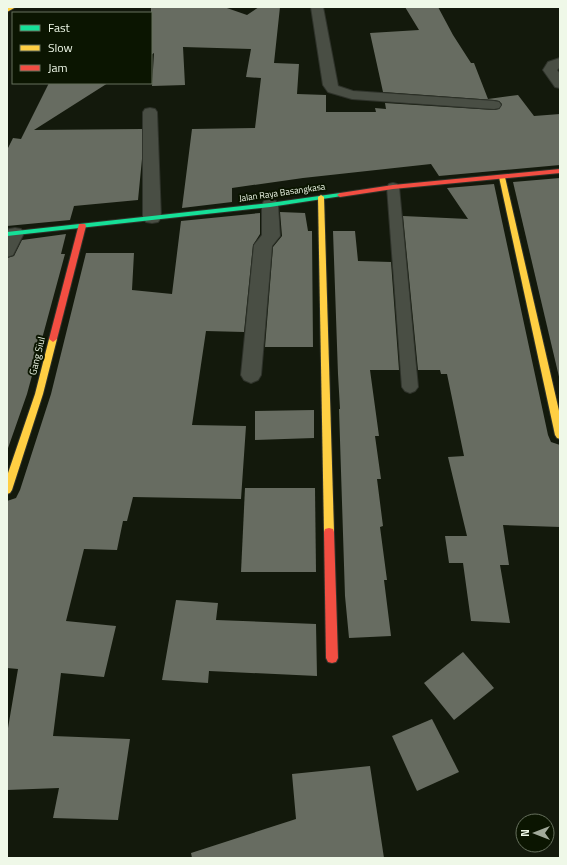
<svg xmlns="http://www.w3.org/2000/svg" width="567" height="865" font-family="'Titillium Web',sans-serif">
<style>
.building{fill:#676c61}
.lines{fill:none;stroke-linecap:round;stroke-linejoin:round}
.lane-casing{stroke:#2f332b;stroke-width:2}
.street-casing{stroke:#2f332b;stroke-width:2}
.fast-casing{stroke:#2f332b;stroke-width:2}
.slow-casing{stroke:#2f332b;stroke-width:2}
.jam-casing{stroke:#2f332b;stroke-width:2}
.lane{fill:#494e44;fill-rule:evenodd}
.street{fill:#494e44;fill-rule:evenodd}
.fast{fill:#16e098;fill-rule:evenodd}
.slow{fill:#ffcf43;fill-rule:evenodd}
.jam{fill:#f24e42;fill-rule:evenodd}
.labels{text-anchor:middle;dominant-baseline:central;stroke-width:4;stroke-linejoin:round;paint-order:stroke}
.far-street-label{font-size:9px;fill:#eff8e8;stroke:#0b1501}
.street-label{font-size:10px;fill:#eff8e8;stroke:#0b1501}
</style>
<rect width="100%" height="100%" fill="#13190c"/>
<!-- building -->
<g class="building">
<path d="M151 7H224L247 15 259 7H280L274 63 299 64 297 94 326 95V112H376L375 108 386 109 385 103 494 110 499 109 502 104 499 101 494 100 383 92 370 33 419 30 405 7H438L453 35 471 63H474L488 99 518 95 534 116 560 114V165L439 176 431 164 303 178 232 188V202L182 208 192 129 255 128 261 78 246 77 251 49 183 47 185 85 152 86 154 53 151 55Z"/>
<path d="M49 83H108L34 130 142 129V159L138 200 74 206 70 220 7 226V150L13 138 21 139Z"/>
<path d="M560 178V381L513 182Z"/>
<path d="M494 184 548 435 551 442 560 445V527L503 525 509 565H500L510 623 471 621 463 563H449L445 536H467L448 457 464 456 447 374H441L440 370H418L403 216 468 219 447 188Z"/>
<path d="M280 212 305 213 308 231H312L313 347H265L273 247 282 236Z"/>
<path d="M260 213V234L253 245 244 332 206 331 192 425 246 426 241 499 133 497 127 521H123L117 550 84 549 66 621 116 626 104 677 61 673 53 736 130 739 118 820 53 818 59 788 7 790V734L18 669 7 668V501L16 498 20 490 51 394 86 253H134L132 290 172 294 181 221Z"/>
<path d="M333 231H355L358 261 391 262 399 370H370L379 436H375L381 479H377L383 526 380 527 387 580H384L391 636 349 638 345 596 339 409H340L338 374Z"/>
<path d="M66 234 61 254H65L27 394 7 451V258L14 256 22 240Z"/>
<path d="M314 410V438L255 440V411Z"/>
<path d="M245 488H315L316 572H241Z"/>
<path d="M176 600 218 603 216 620 316 624 317 676 209 671 208 683 162 680Z"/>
<path d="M463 652 494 688 454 720 424 683Z"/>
<path d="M432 719 459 772 417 791 392 736Z"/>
<path d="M370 766 384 858H192L191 853 296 819 292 774Z"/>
</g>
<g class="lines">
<defs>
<path id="lane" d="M393 183 397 184 399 187 418 387 415 391 410 393 405 391 402 387 387 187 389 184Z"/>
<g id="street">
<path d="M311 7H323L338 86 353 91 494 101 499 102 501 105 499 108 494 109 352 99 328 92 323 85Z"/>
<path d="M560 58V67L557 70 560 74V88L555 87 543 70 548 62Z"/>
<path d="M150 108 155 109 157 112 161 218 158 222 152 223 146 222 143 218V112L145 109Z"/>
<path d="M270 200 276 201 278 205 280 236 272 246 261 375 258 380 251 383 244 380 241 375 254 245 262 235V205L264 201Z"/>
<path d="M15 228 21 229 24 233 13 255 7 257V232L9 229Z"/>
</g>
<path id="fast" d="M340 193 342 194V196L270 207 7 236V232L270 203Z"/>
<g id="slow">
<path d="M9 7H16L7 12V8Z"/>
<path d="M502 175 505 177 560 415V439L557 438 555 435 499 177Z"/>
<path d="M321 195 324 197 334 532 333 535 329 536 325 535 324 532 318 197Z"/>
<path d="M53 336 57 339 43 394 12 490 10 493 7 494V476L35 394 49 339Z"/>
</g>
<g id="jam">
<path d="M560 169V173L393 189 340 197 337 195 340 193 393 185Z"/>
<path d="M79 224H85L86 226 57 339 53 342 49 339Z"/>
<path d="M329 528 333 529 334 532 338 658 336 662 332 663 328 662 326 658 324 532 325 529Z"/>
</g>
</defs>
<!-- lane casing -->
<use href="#lane" class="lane-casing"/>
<!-- street casing -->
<use href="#street" class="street-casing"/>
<!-- fast casing -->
<use href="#fast" class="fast-casing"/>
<!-- slow casing -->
<use href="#slow" class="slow-casing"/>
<!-- jam casing -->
<use href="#jam" class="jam-casing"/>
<!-- lane -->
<use href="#lane" class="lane"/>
<!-- street -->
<use href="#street" class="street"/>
<!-- fast -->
<use href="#fast" class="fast"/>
<!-- slow -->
<use href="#slow" class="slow"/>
<!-- jam -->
<use href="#jam" class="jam"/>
</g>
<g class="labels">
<!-- far-street labels -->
<g class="far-street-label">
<text transform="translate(282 192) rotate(-8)">Jalan Raya Basangkasa</text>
</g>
<!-- street labels -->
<g class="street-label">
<text transform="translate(37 356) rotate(-76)">Gang Siul</text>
</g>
</g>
<!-- border -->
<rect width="567" height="865" fill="none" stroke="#eff8e8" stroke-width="16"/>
<!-- legend -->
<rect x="12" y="12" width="140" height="72" fill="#0b1501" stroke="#66705d"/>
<rect x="20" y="25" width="20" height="6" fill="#16e098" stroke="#66705d"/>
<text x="48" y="32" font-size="12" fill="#eff8e8">Fast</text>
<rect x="20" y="45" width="20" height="6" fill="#ffcf43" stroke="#66705d"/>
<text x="48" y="52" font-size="12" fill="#eff8e8">Slow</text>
<rect x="20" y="65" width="20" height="6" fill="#f24e42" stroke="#66705d"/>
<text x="48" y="72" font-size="12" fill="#eff8e8">Jam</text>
<!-- north arrow -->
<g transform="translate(535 833) rotate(270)"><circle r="19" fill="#0b1501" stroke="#66705d"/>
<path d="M0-3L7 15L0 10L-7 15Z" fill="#a2aa9b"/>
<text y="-6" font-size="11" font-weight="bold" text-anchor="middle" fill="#eff8e8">N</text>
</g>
</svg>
